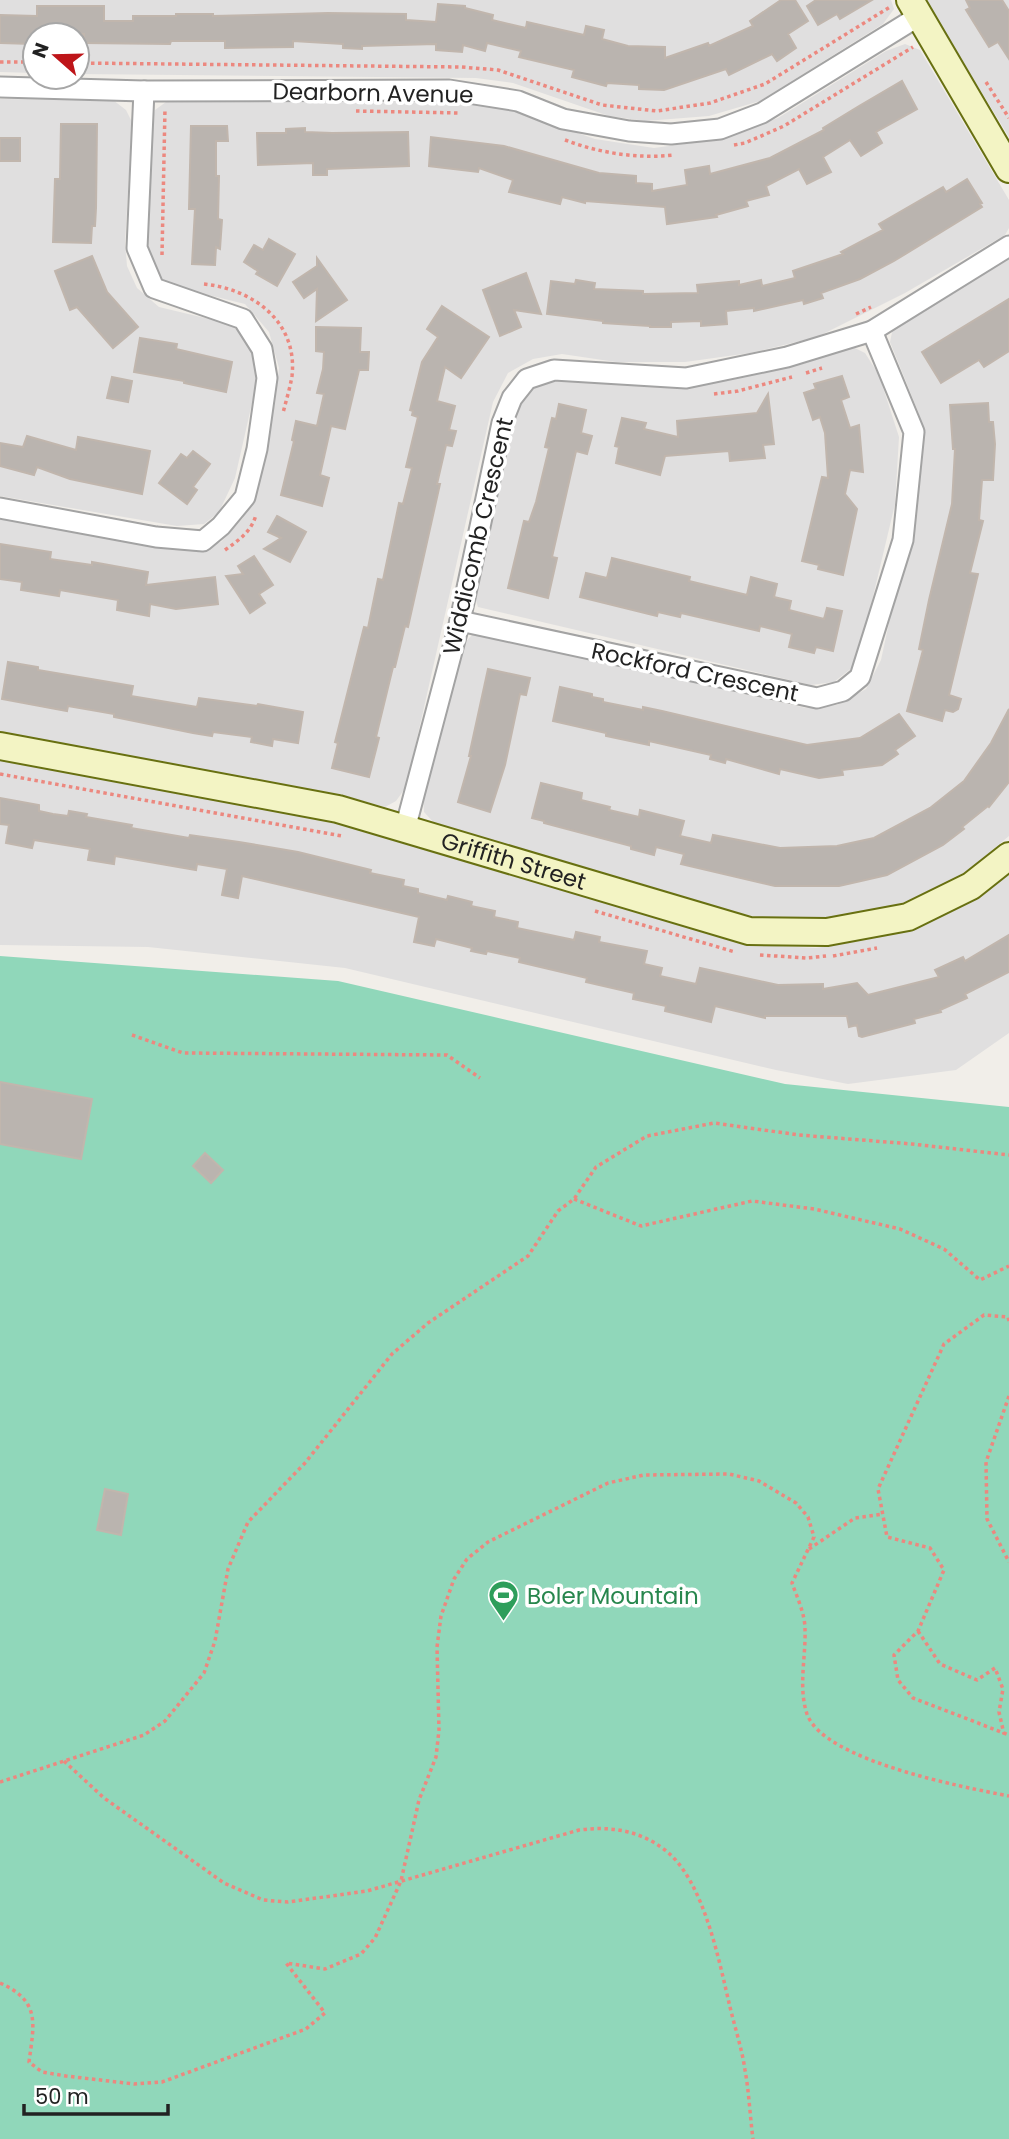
<svg xmlns="http://www.w3.org/2000/svg" width="1009" height="2139" font-family="Poppins,sans-serif">
<style>
.residential{fill:#e0dfdf}
.pitch{fill:#90d7ba}
.building{fill:#bab4af;stroke:#c1b6ad;stroke-width:2}
.lines{fill:none;stroke-linecap:round;stroke-linejoin:round}
.street-casing{stroke:#a3a3a3;stroke-width:23}
.secondary-casing{stroke:#687011;stroke-width:30}
.path{stroke:#ec887f;stroke-width:3.5;stroke-dasharray:3.5 3.5;stroke-linecap:butt}
.street{stroke:#fff;stroke-width:19}
.secondary{stroke:#f3f4c4;stroke-width:26}
.labels{text-anchor:middle;dominant-baseline:central;stroke-width:7;stroke-linejoin:round;paint-order:stroke}
.street-label{font-size:23px;fill:#222;stroke:#fff}
.leisure-label{font-size:23px;fill:#27864d;stroke:#fff;text-anchor:start}
</style>
<rect width="100%" height="100%" fill="#f1eee9"/>
<!-- residential -->
<g class="residential">
<path d="M0 0H891L894 9 883 24 760 101 709 116 645 121 609 116 513 83 476 78 77 74V35H35V73L0 72Z"/>
<path d="M925 0H1009V137Z"/>
<path d="M905 44 920 50 1009 200V228L1005 235 905 293 817 337 750 353 685 362H616L562 354 533 359 508 373 493 402 406 787 396 801 385 807 338 794 0 733V517L190 551 221 542 243 518 275 404 279 368 269 332 245 304 176 287 158 277 148 255 151 125 155 110 166 102 439 99 510 110 595 139 654 148 714 140 778 118 886 51Z"/>
<path d="M0 99 113 100 126 110 132 122 125 243 127 266 137 288 159 307 230 324 253 344 260 368 235 478 219 512 204 524 177 526 0 496Z"/>
<path d="M1009 255V836L967 871 930 892 881 911 839 920 801 921 758 917 713 908 436 825 424 812 423 795 459 649 472 635 482 634 806 708 837 705 866 689 881 660 921 475 919 414 890 342 893 328Z"/>
<path d="M851 346 865 353 879 375 899 437 895 504 866 626 853 667 834 682 811 685 478 607 473 591 514 413 529 387 546 379H582L647 385 706 382 803 364Z"/>
<path d="M0 760 322 818 723 938 776 946 816 948 867 940 922 925 981 892 1009 871V1033L956 1070 848 1084 776 1070 345 968 148 947 0 945Z"/>
</g>
<!-- pitch -->
<path class="pitch" d="M0 956 338 981 785 1084 1009 1107V2139H0Z"/>
<!-- building -->
<g class="building">
<path d="M781 0H795L808 21 788 34 796 48 777 61 772 54 729 75 726 69 664 90 639 89V85L607 83 606 86 572 77 574 70 519 57 521 51 487 43 485 51 463 45 462 52 436 50V44L362 46V49L343 48V44L293 41V47L225 48V41H171L170 44 84 43V34L32 33V44L0 43V15L37 16V6H104V21H133V16H176V14H213V16L328 13 406 14V20L436 22 438 4 465 6V8L493 15 492 20 526 28 527 22 584 35 586 26 604 30 602 39 628 46 665 47V58L708 43 709 46 753 26 750 21Z"/>
<path d="M816 0H872L840 19 837 14 818 25 807 6Z"/>
<path d="M966 0H1002L1009 11V59L998 42 989 47 966 10 970 8Z"/>
<path d="M902 81 917 109 876 132 882 143 861 156 850 140 823 157 831 172 807 184 799 169 766 186 769 195 746 201 748 206 716 215 717 217 667 224 665 207 585 201V203L562 197 560 204 509 192 513 180 479 168 478 172 429 166 431 137 504 146 599 173 636 176V183L652 184V191L687 185 685 170 709 166 710 174 770 158 824 130 823 128 859 106Z"/>
<path d="M61 124H97L96 208 95 226H92L91 243 53 242 55 179H60Z"/>
<path d="M191 126H227L228 141H216V176H219L218 219 222 220 220 249 216 247 215 265 192 264 195 209H189Z"/>
<path d="M305 128V132L332 133 408 132 409 166 327 169V175H313V163L258 165 257 133H286V129Z"/>
<rect x="0" y="138" width="20" height="23"/>
<path d="M967 179 982 203 980 204 982 207 894 261 860 279 821 293 823 298 804 304 803 300 754 311V308L726 311 727 324 701 326V321L671 322V327H650V326L603 323V321L547 314 551 281 575 284 576 280 595 283 594 289 643 291V294L698 293 697 285 739 281V285L761 280 762 286 795 278 793 271 843 254 841 252 883 230 879 224 943 187 946 192Z"/>
<path d="M269 239 295 254 277 286 256 274 258 271 244 262 254 245 263 250Z"/>
<path d="M92 256 107 292 138 327 113 348 77 307 70 310 55 271Z"/>
<path d="M317 258 347 300 316 321 317 289 304 298 293 282 317 266Z"/>
<path d="M526 273 541 314 514 310 521 327 500 336 483 290Z"/>
<path d="M1009 299V351L984 367 979 360 941 383 922 352Z"/>
<path d="M442 306 489 337 461 378 445 367 437 401 455 406 449 430 456 431 452 446 446 445 437 484H440L408 627 405 626 395 667H393L376 737 379 738 369 777 332 768 338 743 335 742 364 627 368 628 378 579 383 580 399 503 403 504 412 468 406 467 418 417 412 415 413 411 410 410 422 362 438 337 427 329Z"/>
<path d="M316 327 361 328 360 352H369L368 370H359L345 429 331 426 320 475 329 478 322 506 281 495 294 441 292 440 296 421 317 426 324 394 317 393 323 369 324 352 316 351Z"/>
<path d="M140 338 177 344 176 349 232 362 226 392 184 383V381L134 372Z"/>
<path d="M842 376 849 397 841 400 850 428 859 425 863 472 850 470 845 494 857 509 843 575 818 569 819 565 802 561 822 477 828 478 825 433 820 417 813 420 804 393 816 389 814 384Z"/>
<path d="M112 377 132 381 128 402 107 398Z"/>
<path d="M768 394 774 444 763 445 765 458 730 461 729 451 665 456 660 475 616 463 619 447 615 446 622 418 646 423 644 429 678 437 677 421 757 413Z"/>
<path d="M988 403 989 422H993L995 444 993 480H982L979 520 983 521 970 573 978 574 949 695 961 699 958 709 953 712 945 710 942 721 907 711 923 650 919 649 929 600 952 504 955 449H953L950 405Z"/>
<path d="M559 404 586 410 581 433 592 436 587 454 576 451 552 557 557 558 548 598 508 588 524 521 529 522 536 502 549 448 545 447 552 418 556 419Z"/>
<path d="M27 436 76 450 78 437 150 451 142 494 70 479 37 467 34 475 0 466V443L23 447Z"/>
<path d="M193 451 210 464 193 487 197 490 187 504 159 483 181 454 187 458Z"/>
<path d="M277 516 306 532 290 562 264 549 281 538 268 532Z"/>
<path d="M0 544 51 552 50 559 92 565V562L148 572 146 585 215 577 218 604 176 609 150 604 149 616 117 610 118 600 60 590 59 596 21 590 22 582 0 579Z"/>
<path d="M254 556 273 585 259 594 265 603 250 613 226 576 243 574 238 566Z"/>
<path d="M612 558 690 577 689 581 747 595 751 577 777 584 774 597 791 601 789 610 824 619 827 608 842 611 833 651 816 647 814 653 789 647 792 634 760 626 759 631 681 613 680 617 658 612 657 616 580 597 586 573 607 578Z"/>
<path d="M8 662 38 667V670L133 686 131 696 197 707 199 698 257 706 258 704 303 712 298 743 273 739 272 746 251 742 252 737 213 732 212 736 193 733 114 717V714L97 711 68 706 67 711 2 699Z"/>
<path d="M488 669 530 678 526 695 520 694 505 765 490 812 458 802 471 756H469Z"/>
<path d="M560 687 592 694V697L603 699V702L643 710V707L662 711 807 745 860 738 899 714 915 736 895 750 898 754 882 765 842 770 843 775 819 778 780 769 779 774 726 759 725 763 710 759 711 755 649 741V745L606 736V733L553 721Z"/>
<path d="M1009 709V782L989 807 988 806 962 827 964 829 943 845 887 875 861 881 839 886H775L681 864 684 854 656 847 654 855 631 849V846L544 823V821L532 818 541 783 582 793 581 800 610 807 609 810 639 817 640 810 684 821 680 836 711 843 713 835 780 848 837 846 874 838 930 808 964 781 991 743Z"/>
<path d="M0 798 39 805V811L53 814 68 816 69 811 87 814 86 817 132 825 131 828 189 838 190 835 239 842 298 852 371 870 370 873 404 880 403 886 418 889V893L447 900 448 896 472 902 471 906 495 911 494 917 518 922 517 928 574 940 576 932 600 937 599 942 647 951 644 964 662 968 660 976 696 984 700 968 778 985 823 984V989L857 983 868 995 939 977 935 970 963 957 965 961 1009 935V972L965 994 967 998 940 1010 941 1012 914 1019 915 1023 862 1037 859 1036 857 1025 849 1027 847 1016H765V1018L715 1006 711 1022 665 1011 666 1006 633 999 634 993 586 982 587 978 519 962 520 958 487 951 486 954 471 951 472 948 436 939 434 946 414 942 419 917 242 876 238 898 222 895 227 869 197 864 196 870 115 856 114 864 88 860 90 849 34 840 32 848 6 843 9 825 0 824Z"/>
<path d="M0 1082 92 1099 81 1159 0 1144Z"/>
<path d="M205 1153 223 1170 211 1183 193 1166Z"/>
<path d="M105 1489 128 1494 121 1535 97 1530Z"/>
</g>
<g class="lines">
<defs>
<g id="street">
<path d="M0 87 144 91 449 90 518 101 563 119 629 131 671 134 720 129 762 113 919 16"/>
<path d="M0 508 156 537 203 541 221 526 245 497 257 449 267 378 262 349 243 319 154 288 137 248 144 91"/>
<path d="M460 621 817 698 843 691 860 677 903 540 914 432 872 331"/>
<path d="M405 829 460 621 502 423 512 398 527 379 554 370 686 378 787 357 872 331 1009 246"/>
</g>
<g id="secondary">
<path d="M910 0 1009 169"/>
<path id="s1" d="M0 746 338 809 749 931 827 932 908 917 971 886 1009 856"/>
</g>
</defs>
<!-- street casing -->
<use href="#street" class="street-casing"/>
<!-- secondary casing -->
<use href="#secondary" class="secondary-casing"/>
<!-- path -->
<g class="path">
<path d="M0 62H35"/>
<path d="M77 63 461 67 498 70 602 105 657 111 710 103 765 84 890 7"/>
<path d="M986 82 1009 118"/>
<path d="M356 111 460 113"/>
<path d="M565 140C599 153 638 159 674 155"/>
<path d="M734 145 745 143 784 126 913 47"/>
<path d="M162 255 165 108"/>
<path d="M204 284C253 289 298 322 292 376 290 388 286 401 283 413"/>
<path d="M856 314 871 307"/>
<path d="M806 373 822 368"/>
<path d="M714 394 738 391 792 377"/>
<path d="M225 550C239 540 251 532 256 515"/>
<path d="M0 774 342 836"/>
<path d="M595 911 735 952"/>
<path d="M760 955 807 958 826 956"/>
<path d="M833 956 877 948"/>
<path d="M132 1035 183 1053 447 1055 480 1078"/>
<path d="M574 1199 641 1226 752 1201 814 1209 900 1229 944 1249 980 1280 1009 1266"/>
<path d="M1009 1321 1008 1317 984 1315 944 1344 878 1489 887 1537 930 1548 944 1570 918 1631 894 1655 898 1680 913 1698 1009 1735"/>
<path d="M1009 1396 986 1462 987 1519 1009 1562"/>
<path d="M809 1549 855 1518 883 1514"/>
<path d="M918 1631 940 1664 977 1680 995 1668 1003 1689 999 1712 1004 1734"/>
<path d="M64 1761 104 1798 224 1883 263 1900 288 1902 367 1891 579 1830C610 1826 639 1830 665 1850 704 1880 719 1961 730 2007 735 2028 742 2049 745 2070 749 2092 750 2116 753 2139"/>
<path d="M0 1782 144 1735 165 1721 204 1673 215 1641 228 1569 248 1522 305 1463 392 1354 428 1323 528 1256 558 1211 574 1199 596 1167 647 1136 714 1123 799 1135 912 1144 1009 1155"/>
<path d="M0 1983C41 2001 34 2024 29 2062L42 2072 66 2076 134 2084 162 2082 306 2029 325 2013 286 1963 325 1969 361 1954 375 1938 401 1881 419 1800 436 1757 439 1730 437 1647 441 1616 454 1579 467 1559 488 1542 608 1483 644 1475 729 1474 759 1481 796 1503 808 1517 814 1537 792 1583C797 1597 805 1614 805 1629 806 1657 798 1687 807 1714 824 1761 963 1787 1009 1796"/>
</g>
<!-- street -->
<use href="#street" class="street"/>
<!-- secondary -->
<use href="#secondary" class="secondary"/>
</g>
<!-- icons -->
<defs>
<symbol id="stadium-pin" viewBox="-11 -11 22 30"><path d="M0 17L-7.5 6A9.5 9.5 0 1 1 7.5 6Z" fill="#2e9e5b" stroke="#fff"/><path d="M0-5a6.5 5 0 1 0 0 10a6.5 5 0 1 0 0-10ZM-3.5-1.8h7v3.6h-7Z" fill="#fff"/></symbol>
</defs>
<g fill-rule="evenodd">
<use href="#stadium-pin" x="486" y="1578" width="35" height="47"/>
</g>
<g class="labels">
<!-- street labels -->
<g class="street-label">
<text transform="translate(373 93) rotate(1)">Dearborn Avenue</text>
<text transform="translate(478 536) rotate(-77)">Widdicomb Crescent</text>
<text transform="translate(695 672) rotate(12)">Rockford Crescent</text>
<text stroke="none"><textPath href="#s1" startOffset="527">Griffith Street</textPath></text>
</g>
<!-- leisure labels -->
<g class="leisure-label">
<text x="527" y="1596">Boler Mountain</text>
</g>
</g>
<!-- north arrow -->
<g transform="translate(56 56) rotate(290)"><circle r="33" fill="#ffffff" stroke="#a7a7a7" stroke-width="2"/>
<path d="M0-5L12 26L0 18L-12 26Z" fill="#be1519"/>
<text y="-10" font-size="19" font-weight="bold" text-anchor="middle" fill="#222222">N</text>
</g>
<!-- scale -->
<path d="M24 2104v10h144v-10" fill="none" stroke="#222222" stroke-width="3.5"/>
<text x="35" y="2104" font-size="21" fill="#222222" stroke="#ffffff" stroke-width="5" paint-order="stroke">50 m</text>
</svg>
